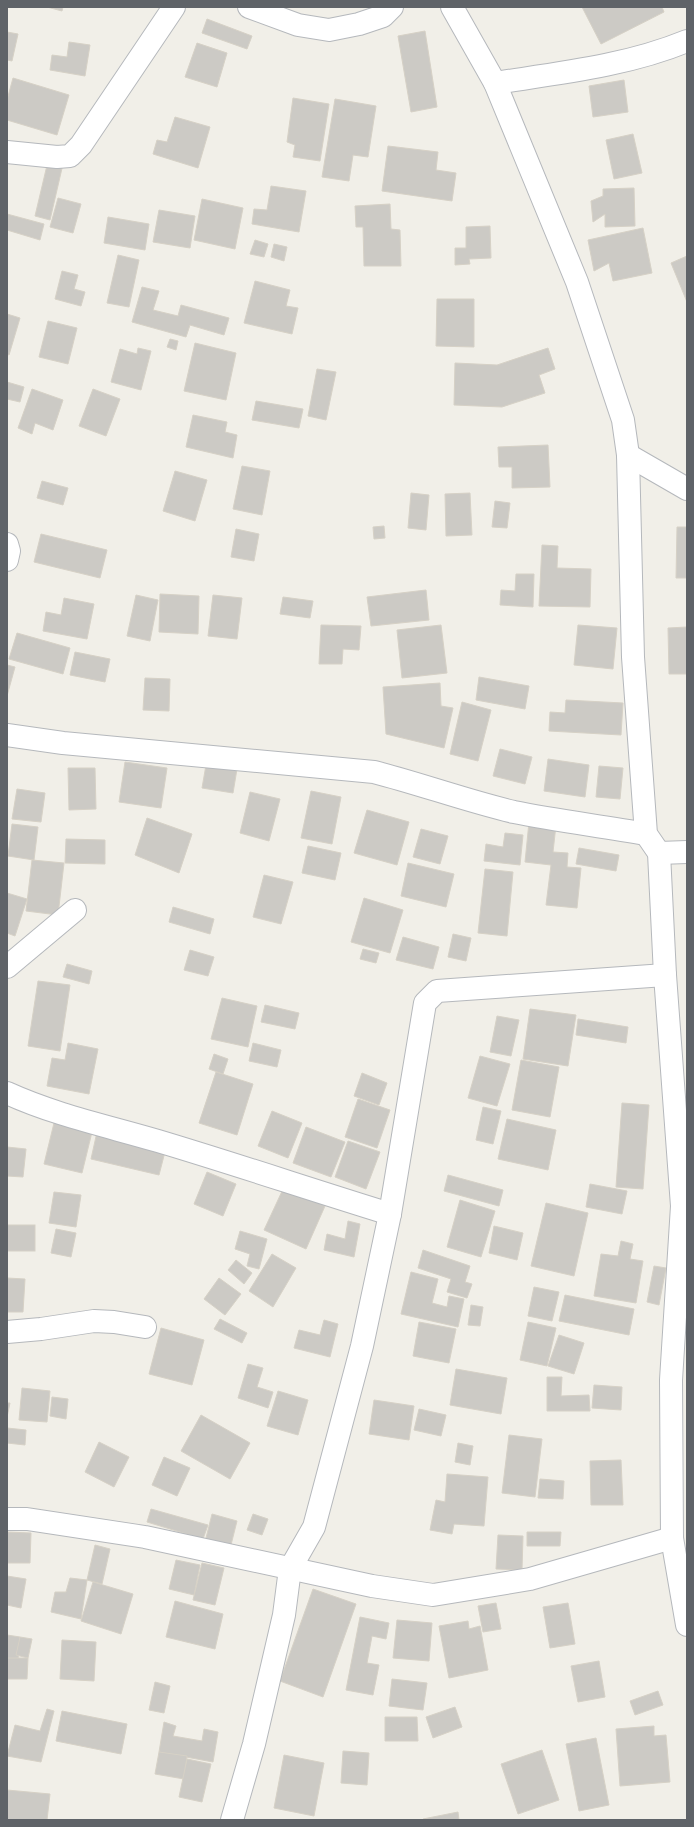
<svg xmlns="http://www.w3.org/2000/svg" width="694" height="1827" font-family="'Noto Sans',sans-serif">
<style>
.building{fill:#cccac5;stroke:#d6d1c6}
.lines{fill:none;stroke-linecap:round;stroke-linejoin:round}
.minor-casing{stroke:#b5b8bc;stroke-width:24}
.minor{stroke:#fff;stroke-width:22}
</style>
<rect width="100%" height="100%" fill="#f1efe8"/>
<!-- building -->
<g class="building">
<path d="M47 7H63L62 11Z"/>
<path d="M582 7H662L664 12 601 44Z"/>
<path d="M207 19 252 36 247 49 202 33Z"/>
<path d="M425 31 437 107 411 112 398 36Z"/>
<path d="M7 32 18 34 12 61 7 60Z"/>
<path d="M69 42 90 45 85 76 50 70 52 55 67 57Z"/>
<path d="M197 43 227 53 217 87 185 77Z"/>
<path d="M13 78 69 95 57 135 7 120V100Z"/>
<path d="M624 80 628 112 593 117 589 86Z"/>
<path d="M293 98 329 104 320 161 293 157 295 145 287 142Z"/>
<path d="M335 99 376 106 368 157 353 155 349 181 322 177Z"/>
<path d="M175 117 210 127 198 168 153 154 157 140 167 142Z"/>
<path d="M633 134 642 173 614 179 606 140Z"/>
<path d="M388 146 438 152 436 170 456 173 452 201 382 191Z"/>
<path d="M48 161 63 164 50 220 35 216Z"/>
<path d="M271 186 306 191 299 232 252 224 254 209 267 210Z"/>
<path d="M634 188 635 226 605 227V214L593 222 591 201 603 196V189Z"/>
<path d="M58 198 81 204 73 233 50 227Z"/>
<path d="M202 199 243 208 235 249 194 240Z"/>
<path d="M390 204 391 229 400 230 401 266H364L363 227H356L355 206Z"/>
<path d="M159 210 195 216 190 248 153 242Z"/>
<path d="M7 214 44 224 40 240 7 230Z"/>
<path d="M108 217 149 224 145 250 104 243Z"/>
<path d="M490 226 491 258 469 259 470 264 455 265V248H466V227Z"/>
<path d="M643 228 652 273 613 281 609 263 594 271 588 240Z"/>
<path d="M255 240 268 244 264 257 250 254Z"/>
<path d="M274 244 287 247 284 261 271 257Z"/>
<path d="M118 255 139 260 129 307 107 303Z"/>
<path d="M687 256V302L671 263Z"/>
<path d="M62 271 78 275 74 289 85 292 81 306 55 299Z"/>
<path d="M255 281 290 290 286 306 298 308 292 334 244 323Z"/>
<path d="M142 287 159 291 153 310 178 316 181 305 229 318 224 335 190 325 186 337 132 322Z"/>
<path d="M437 299H474V347L436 346Z"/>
<path d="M7 314 20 318 9 355 7 354Z"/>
<path d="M48 321 77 328 68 364 39 357Z"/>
<path d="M170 339 178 341 176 350 167 347Z"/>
<path d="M195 343 236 353 226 400 184 391Z"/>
<path d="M138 348 151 351 141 390 111 382 120 349 137 354Z"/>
<path d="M548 348 555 369 539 375 545 393 502 407 454 405 455 363 497 365Z"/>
<path d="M317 369 336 372 326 420 308 416Z"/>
<path d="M7 382 24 387 20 402 7 399Z"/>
<path d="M32 389 63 400 53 430 35 423 32 434 18 428Z"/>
<path d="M93 389 120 399 106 436 79 426Z"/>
<path d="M256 401 303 409 299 428 252 420Z"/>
<path d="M193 415 227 422 225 432 237 435 233 458 186 447Z"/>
<path d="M548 445 550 487 512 488V467H499L498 447Z"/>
<path d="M242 466 270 471 262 515 233 509Z"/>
<path d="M175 471 207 480 195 521 163 511Z"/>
<path d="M42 481 68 488 63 505 37 498Z"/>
<path d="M411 493 429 495 426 530 408 528Z"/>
<path d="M470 493 472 535 446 536 445 494Z"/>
<path d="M495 501 510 503 507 528 492 527Z"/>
<path d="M384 526 385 538 374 539 373 527Z"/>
<path d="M677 527H687V578H676Z"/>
<path d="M236 529 259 534 254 561 231 557Z"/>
<path d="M41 534 107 550 100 578 34 562Z"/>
<path d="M542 545 558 546 557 568 591 569 590 607 539 606Z"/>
<path d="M516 574H534L533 607 500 605 501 590 515 591Z"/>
<path d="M426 590 429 620 371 626 367 597Z"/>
<path d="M160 594 199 596 198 634 159 632Z"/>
<path d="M136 595 158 600 150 641 127 636Z"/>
<path d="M213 595 242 598 237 639 208 636Z"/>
<path d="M283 597 313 601 310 618 280 614Z"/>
<path d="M64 598 94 604 87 639 43 631 46 612 61 615Z"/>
<path d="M321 625 361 626 359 650 343 649 342 664H319Z"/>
<path d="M441 625 447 673 402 678 397 630Z"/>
<path d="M578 625 617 628 613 669 574 665Z"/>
<path d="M687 627V674H669L668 628Z"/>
<path d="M17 633 70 648 63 674 9 659Z"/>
<path d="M75 652 110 659 105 682 70 675Z"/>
<path d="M7 665 15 667 7 696Z"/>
<path d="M479 677 529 686 525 709 476 700Z"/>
<path d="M145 678 170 679 169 711 143 710Z"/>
<path d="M440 683 441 706 453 708 444 748 386 734 383 687Z"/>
<path d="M566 700 623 703 621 735 549 731 550 712 565 713Z"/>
<path d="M462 702 491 710 478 761 450 754Z"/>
<path d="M500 749 532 757 525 784 493 776Z"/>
<path d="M548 759 589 765 585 797 544 791Z"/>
<path d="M125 762 167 768 161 808 119 802Z"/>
<path d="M206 765 237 769 233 793 202 788Z"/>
<path d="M599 766 623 768 620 799 596 797Z"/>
<path d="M68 768H95L96 809 69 810Z"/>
<path d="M17 789 45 793 41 822 12 819Z"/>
<path d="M311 791 341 797 332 844 301 838Z"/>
<path d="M250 792 280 799 269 841 240 833Z"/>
<path d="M367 810 409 822 397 865 354 853Z"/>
<path d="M147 818 192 834 179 873 135 855Z"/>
<path d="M529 822 556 825 553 852 568 853 567 867 581 868 577 908 546 905 551 865 525 862Z"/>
<path d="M12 824 38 827 34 860 8 856Z"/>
<path d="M421 829 448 836 440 864 413 857Z"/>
<path d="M505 833 523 835 520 865 484 861 486 844 503 847Z"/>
<path d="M66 839 105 840V864L65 863Z"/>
<path d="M308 846 341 853 335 880 302 873Z"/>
<path d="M579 848 619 855 616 871 576 864Z"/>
<path d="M32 860 64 863 58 915 26 911Z"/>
<path d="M408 863 454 874 446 907 401 896Z"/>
<path d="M485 869 513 872 507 936 478 933Z"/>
<path d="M264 875 293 882 281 924 253 917Z"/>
<path d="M7 893 27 899 15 936 7 933Z"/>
<path d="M364 898 403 910 390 953 351 942Z"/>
<path d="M173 907 214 919 210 934 169 922Z"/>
<path d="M453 934 471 938 466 961 448 957Z"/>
<path d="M403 937 439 947 433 969 396 960Z"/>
<path d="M363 949 379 953 376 963 360 959Z"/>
<path d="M190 950 214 957 208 976 184 970Z"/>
<path d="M67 964 92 971 89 984 63 977Z"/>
<path d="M38 981 70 985 60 1051 28 1046Z"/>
<path d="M222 998 257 1006 248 1047 211 1039Z"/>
<path d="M265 1005 299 1013 295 1029 261 1022Z"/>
<path d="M530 1009 576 1015 568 1066 523 1059Z"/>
<path d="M497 1016 519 1020 511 1056 490 1052Z"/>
<path d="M578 1019 628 1027 626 1043 576 1035Z"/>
<path d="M68 1043 98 1049 89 1094 47 1086 52 1058 65 1060Z"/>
<path d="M253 1043 281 1050 277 1067 249 1061Z"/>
<path d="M214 1054 228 1059 223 1074 209 1069Z"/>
<path d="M480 1056 510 1064 497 1106 468 1098Z"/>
<path d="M521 1060 559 1067 550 1117 512 1110Z"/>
<path d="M216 1072 253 1084 237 1135 199 1123Z"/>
<path d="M362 1073 387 1083 379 1105 354 1096Z"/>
<path d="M358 1099 390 1110 377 1148 345 1137Z"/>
<path d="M622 1103 649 1105 643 1189 616 1187Z"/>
<path d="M483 1107 501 1111 493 1144 476 1140Z"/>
<path d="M272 1111 302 1123 288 1158 258 1146Z"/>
<path d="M507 1119 556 1130 548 1170 498 1159Z"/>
<path d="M54 1123 92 1132 82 1173 44 1164Z"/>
<path d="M306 1127 345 1142 331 1177 293 1163Z"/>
<path d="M97 1132 166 1148 159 1175 91 1159Z"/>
<path d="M348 1141 380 1152 366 1189 335 1177Z"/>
<path d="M7 1147 26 1149 23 1177 7 1176Z"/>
<path d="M207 1172 236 1184 223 1216 194 1204Z"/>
<path d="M448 1175 503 1190 499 1206 444 1191Z"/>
<path d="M590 1184 627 1191 622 1214 586 1207Z"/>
<path d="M284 1187 325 1206 306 1249 264 1230Z"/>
<path d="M54 1192 81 1195 76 1227 49 1223Z"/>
<path d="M460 1200 495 1211 481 1257 447 1247Z"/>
<path d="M546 1203 588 1213 574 1276 531 1266Z"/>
<path d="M348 1221 360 1224 354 1257 324 1250 327 1234 345 1239Z"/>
<rect x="7" y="1225" width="28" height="26"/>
<path d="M494 1226 523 1233 517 1260 489 1253Z"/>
<path d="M56 1229 76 1233 71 1257 51 1253Z"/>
<path d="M240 1231 267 1239 259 1269 247 1266 250 1254 235 1249Z"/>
<path d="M621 1241 633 1244 630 1259 643 1261 636 1303 594 1296 601 1254 618 1256Z"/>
<path d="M423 1250 470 1266 465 1282 472 1284 467 1298 447 1292 451 1279 418 1268Z"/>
<path d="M272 1254 296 1268 273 1307 249 1291Z"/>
<path d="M236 1260 252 1273 244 1284 228 1270Z"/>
<path d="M654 1266 666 1268 659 1305 647 1302Z"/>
<path d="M411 1272 438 1279 432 1303 447 1307 449 1296 464 1299 458 1327 401 1314Z"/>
<path d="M7 1278 25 1279 23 1312H7Z"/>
<path d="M219 1278 241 1294 225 1315 204 1299Z"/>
<path d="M534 1287 559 1292 552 1321 528 1316Z"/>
<path d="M565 1295 634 1309 629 1335 559 1321Z"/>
<path d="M471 1305 483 1307 480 1326 468 1325Z"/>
<path d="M220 1319 247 1333 242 1343 214 1329Z"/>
<path d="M324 1320 338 1324 330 1357 294 1348 299 1330 320 1335Z"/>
<path d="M419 1322 456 1329 449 1363 413 1356Z"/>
<path d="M528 1322 556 1328 547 1366 520 1360Z"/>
<path d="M161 1328 204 1340 192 1385 149 1374Z"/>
<path d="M559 1335 584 1343 574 1374 548 1366Z"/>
<path d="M248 1364 263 1368 257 1387 273 1392 268 1408 238 1398Z"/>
<path d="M456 1369 507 1378 501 1414 450 1405Z"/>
<path d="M547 1377H562L561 1396 589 1395 590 1411H547Z"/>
<path d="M594 1385 622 1387 621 1410 592 1408Z"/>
<path d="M22 1388 50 1391 47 1422 19 1420Z"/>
<path d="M278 1391 308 1400 298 1435 267 1426Z"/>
<path d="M52 1397 68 1399 66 1419 50 1416Z"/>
<path d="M374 1400 414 1406 409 1440 369 1434Z"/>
<path d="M7 1403H10L7 1417Z"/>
<path d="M419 1409 446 1415 441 1436 414 1430Z"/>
<path d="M201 1415 250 1443 230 1479 181 1451Z"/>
<path d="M7 1428 26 1430 25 1445 7 1443Z"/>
<path d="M509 1435 542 1439 535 1497 502 1493Z"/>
<path d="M99 1442 129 1457 114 1487 85 1472Z"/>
<path d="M458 1443 473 1446 470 1465 455 1462Z"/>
<path d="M164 1457 190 1468 177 1496 152 1485Z"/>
<path d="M621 1460 623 1505H591L590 1461Z"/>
<path d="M447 1474 488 1477 484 1526 454 1524 452 1534 430 1530 436 1500 445 1502Z"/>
<path d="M540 1479 564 1481 563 1499 538 1498Z"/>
<path d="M151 1509 208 1525 203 1539 147 1522Z"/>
<path d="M212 1514 237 1521 230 1549 205 1542Z"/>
<path d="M253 1514 268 1519 262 1535 247 1530Z"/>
<path d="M7 1532 31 1533 30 1563H7Z"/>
<path d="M527 1532H561L560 1546H527Z"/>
<path d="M498 1535 523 1536 522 1570 496 1569Z"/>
<path d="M95 1545 110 1549 102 1584 87 1580Z"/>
<path d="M176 1560 200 1565 194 1595 169 1589Z"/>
<path d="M202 1563 224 1568 215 1605 193 1600Z"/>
<path d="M7 1576 26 1579 21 1608 7 1605Z"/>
<path d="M70 1578 87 1580 81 1619 51 1612 55 1592H66Z"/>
<path d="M93 1582 133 1594 121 1634 81 1621Z"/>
<path d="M313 1589 356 1604 323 1697 280 1681Z"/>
<path d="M175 1601 223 1614 215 1649 166 1637Z"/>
<path d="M496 1603 501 1629 483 1632 478 1606Z"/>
<path d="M568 1603 575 1644 550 1648 543 1607Z"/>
<path d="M360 1617 389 1623 386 1639 372 1636 367 1663 379 1665 373 1695 346 1690Z"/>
<path d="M397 1620 432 1623 429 1661 393 1658Z"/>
<path d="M468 1621 469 1629 480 1626 488 1670 449 1678 439 1626Z"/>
<path d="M7 1635 20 1637 18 1660 7 1659Z"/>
<path d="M20 1637 32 1639 28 1658 16 1655Z"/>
<path d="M62 1640 96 1642 94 1681 60 1679Z"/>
<path d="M7 1658H28L27 1679H7Z"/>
<path d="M599 1661 605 1697 578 1702 571 1666Z"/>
<path d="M392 1679 427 1683 423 1710 389 1706Z"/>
<path d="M155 1682 170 1686 164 1713 149 1710Z"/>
<path d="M658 1691 663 1705 635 1715 630 1701Z"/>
<path d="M455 1707 462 1727 433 1738 426 1717Z"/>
<path d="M47 1709 54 1711 41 1762 7 1756 15 1725 40 1731Z"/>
<path d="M62 1711 127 1724 121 1754 56 1741Z"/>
<path d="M385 1717H417L418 1741H385Z"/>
<path d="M164 1722 176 1726 173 1736 202 1741 204 1729 218 1732 213 1762 159 1752Z"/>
<path d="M654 1726V1736L666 1735 670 1782 620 1786 616 1729Z"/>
<path d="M596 1738 609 1805 579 1811 566 1744Z"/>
<path d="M542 1750 559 1800 518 1814 501 1764Z"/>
<path d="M343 1751 369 1753 367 1785 341 1783Z"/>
<path d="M159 1752 187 1756 184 1779 155 1774Z"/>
<path d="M284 1755 324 1763 314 1816 274 1808Z"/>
<path d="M187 1759 211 1764 202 1802 179 1797Z"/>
<path d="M7 1790 50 1794 47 1820H7Z"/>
<path d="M458 1812 459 1820H424L423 1819Z"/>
</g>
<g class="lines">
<defs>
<g id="minor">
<path d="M249 7 298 25 329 30 359 24 383 16 392 7"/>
<path d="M452 7 495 83 577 282 623 420 628 455 633 657 646 834 659 853 665 975 682 1206 671 1380 672 1538 687 1625"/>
<path d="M495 83C560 73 626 66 687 41"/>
<path d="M7 152 57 157 70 156 81 145 174 7"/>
<path d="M628 455 687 489"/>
<path d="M7 544 9 551 7 560"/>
<path d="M7 735 63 743 374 772C421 784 467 801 514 812 558 821 602 826 646 834"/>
<path d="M659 853 687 852"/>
<path d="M7 967 75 910"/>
<path d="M7 1093C55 1115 107 1126 158 1141 235 1164 312 1190 390 1214"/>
<path d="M7 1332 41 1329 94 1321 114 1322 145 1327"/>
<path d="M7 1519H27L145 1537 372 1586 433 1595 530 1579 672 1538"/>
<path d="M232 1820 254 1744 284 1615 290 1569 314 1527 362 1346 390 1214 425 1003 437 991 665 975"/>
</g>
</defs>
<!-- minor casing -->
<use href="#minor" class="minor-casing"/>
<!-- minor -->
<use href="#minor" class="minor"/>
</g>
<!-- border -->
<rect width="694" height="1827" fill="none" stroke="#5f6368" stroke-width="16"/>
</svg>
